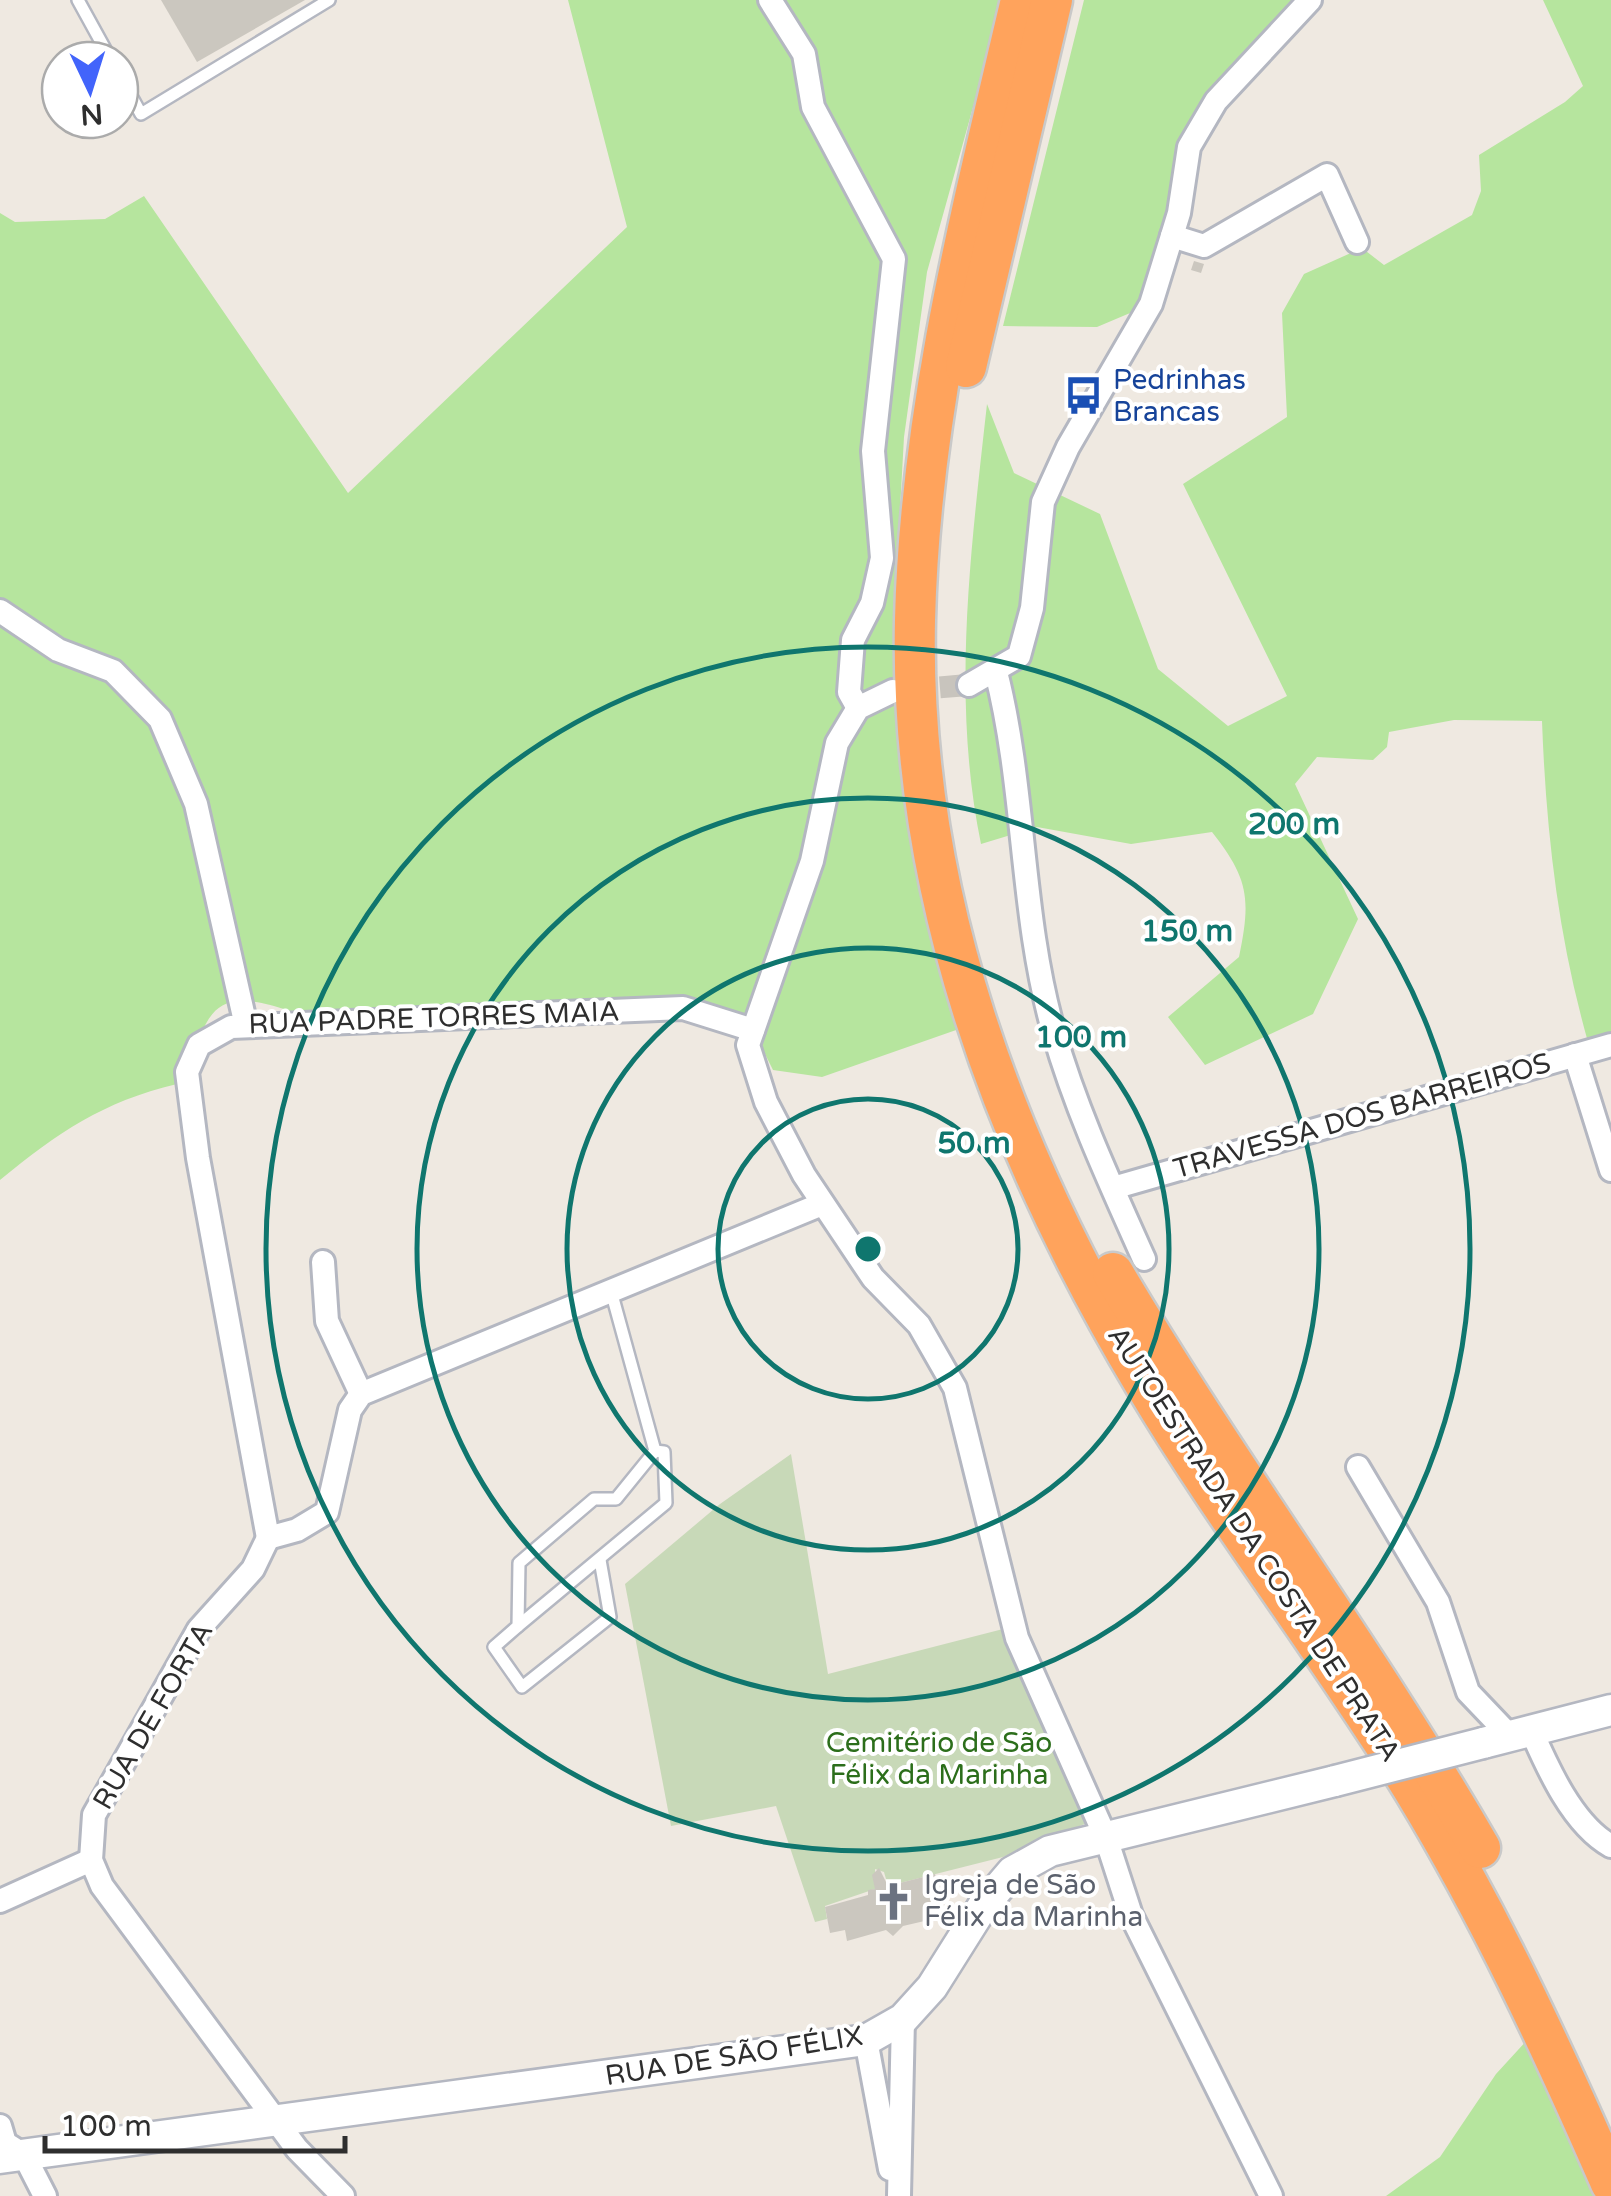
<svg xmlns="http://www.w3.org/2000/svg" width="1611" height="2196" font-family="'Varela Round',sans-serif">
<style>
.green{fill:#b6e59e}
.cemetery{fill:#c8d9b8}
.building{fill:#cbc7bf}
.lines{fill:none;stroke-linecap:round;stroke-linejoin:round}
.minor-tunnel{stroke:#c8c4bd;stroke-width:22;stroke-dasharray:22 11;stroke-linecap:butt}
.service-casing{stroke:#b4b7c1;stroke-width:16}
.minor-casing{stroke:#b4b7c1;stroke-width:28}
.secondary-casing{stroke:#b4b7c1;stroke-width:35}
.motorway-casing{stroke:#c9c9c9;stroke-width:45}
.service{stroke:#fff;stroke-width:11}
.minor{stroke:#fff;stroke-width:22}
.secondary{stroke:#fff;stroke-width:30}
.motorway{stroke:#ffa35c;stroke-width:40}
.secondary-bridge-casing{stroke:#b4b7c1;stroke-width:35;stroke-linecap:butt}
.secondary-bridge{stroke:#fff;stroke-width:30}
.ring{fill:none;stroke:#0f766e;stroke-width:5}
.labels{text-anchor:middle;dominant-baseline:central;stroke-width:8;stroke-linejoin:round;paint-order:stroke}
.transit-label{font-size:28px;fill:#164399;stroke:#fff;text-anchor:start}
.street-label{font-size:28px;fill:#2e2e2e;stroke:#fff}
.park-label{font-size:28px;fill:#2c6e1b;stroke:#fff}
.worship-label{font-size:28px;fill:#5b616d;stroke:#fff;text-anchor:start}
.centre{fill:#0f766e;stroke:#fff;stroke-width:5}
.ring-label{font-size:30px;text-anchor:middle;font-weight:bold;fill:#0f766e;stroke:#fff;stroke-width:8;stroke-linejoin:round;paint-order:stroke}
</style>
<rect width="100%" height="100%" fill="#efe9e1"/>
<!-- green -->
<g class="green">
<path d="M568 0H1003L927 272 904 437 893 637 897 710 923 897 959 1029 822 1077 773 1070 758 1040 710 1006 606 1000 290 1011C200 981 213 1022 177 1084 102 1102 59 1132 0 1180V213L15 222 105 219 144 196 348 493 627 227Z"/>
<path d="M1084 0H1295L1210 88 1197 153 1149 305 1097 327 1003 326Z"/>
<path d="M1543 0H1611V1036L1588 1042C1558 936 1546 831 1542 721L1454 720 1389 732 1387 747 1373 760 1317 757 1295 784 1358 919 1313 1014 1205 1065 1168 1017 1239 957C1251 899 1249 879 1212 832L1131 844 1037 827 981 844C951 699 971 549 987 404L1014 473 1100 514 1158 669 1228 726 1287 696 1183 484 1287 417 1282 313 1304 274 1362 248 1384 265 1472 215 1481 191 1479 155 1565 102 1583 86Z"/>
<path d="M1530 2037 1595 2196H1386L1440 2157 1496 2074Z"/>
</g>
<!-- cemetery -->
<path class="cemetery" d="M791 1454 828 1674 1003 1629 1079 1793 1087 1823 1003 1857 888 1886 884 1872 875 1869V1889L825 1906 827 1919 815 1922 776 1806 671 1826 625 1584 720 1504Z"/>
<!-- building -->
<g class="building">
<path d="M161 0H305L197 62Z"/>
<path d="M1194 261 1204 264 1201 273 1191 270Z"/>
<path d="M879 1868 888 1886 935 1874 946 1916 903 1926 893 1936 886 1930 847 1941 845 1930 830 1933 825 1907 868 1895V1890L875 1889 872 1875Z"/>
</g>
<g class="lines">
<!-- minor-tunnel -->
<path class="minor-tunnel" d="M907 690 969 685"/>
<defs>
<g id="service">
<path d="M78 0 111 60"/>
<path d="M120 76 141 114 329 0"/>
<path d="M600 1560 610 1617 522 1687 494 1647 518 1626 519 1563 594 1499H616L655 1451 611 1291"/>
<path d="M518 1626 666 1503 664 1452 655 1451"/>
</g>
<g id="minor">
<path d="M770 0 804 54 813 107 894 259 873 451 882 558 872 603 853 640 849 692 858 708"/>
<path d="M1172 236 1204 246 1327 175 1357 242"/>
<path d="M0 611 58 650 113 671 160 719 196 804 246 1026"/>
<path d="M996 672C1026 790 1020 915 1054 1033 1076 1110 1111 1185 1144 1259"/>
<path d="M969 685 1019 656 1032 608 1043 502 1068 447 1151 304 1179 213 1189 147 1216 101 1310 0"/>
<path d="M893 691 858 708 837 743 812 861 748 1045 766 1102 804 1175 873 1278 919 1325 955 1388 1017 1638 1106 1838 1131 1915 1271 2196"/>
<path d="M1575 1055 1611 1170"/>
<path d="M1113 1188 1611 1045"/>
<path d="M323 1262 327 1321 361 1394"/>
<path d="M1358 1467 1438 1602 1468 1692 1509 1735"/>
<path d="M268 1538 198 1158 187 1072 199 1045 231 1027 683 1008 753 1030"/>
<path d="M268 1538 253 1569 199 1629 94 1815 91 1860 102 1886 297 2149 343 2196"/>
<path d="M268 1538 297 1530 327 1512 350 1410 361 1394 822 1204"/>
<path d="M1531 1730C1548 1769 1573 1825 1611 1846"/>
<path d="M0 1901 91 1860"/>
<path d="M866 2040 890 2169"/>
<path d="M0 2126 5 2143 24 2155 45 2196"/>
<path d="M899 2196 903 2019"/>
</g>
<g id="secondary">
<path d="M1483 1743 1611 1710"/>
<path d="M0 2158 866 2040 903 2019 932 1987 983 1906 1012 1872 1050 1851 1335 1781"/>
</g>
<g id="motorway">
<path d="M1021 0C973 205 920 408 915 620 909 896 1005 1150 1145 1384 1228 1523 1329 1652 1414 1790 1491 1917 1552 2048 1611 2183"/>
<path d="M966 367 1052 0"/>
<path d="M1113 1273C1229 1469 1366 1651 1480 1848"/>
</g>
</defs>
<!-- service casing -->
<use href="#service" class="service-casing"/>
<!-- minor casing -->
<use href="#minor" class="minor-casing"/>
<!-- secondary casing -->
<use href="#secondary" class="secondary-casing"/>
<!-- motorway casing -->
<use href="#motorway" class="motorway-casing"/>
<!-- service -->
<use href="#service" class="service"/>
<!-- minor -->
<use href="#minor" class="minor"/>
<!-- secondary -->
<use href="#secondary" class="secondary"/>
<!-- motorway -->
<use href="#motorway" class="motorway"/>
<defs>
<path id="secondary-bridge" d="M1335 1781 1483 1743"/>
</defs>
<!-- secondary-bridge casing -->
<use href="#secondary-bridge" class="secondary-bridge-casing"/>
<!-- secondary-bridge -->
<use href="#secondary-bridge" class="secondary-bridge"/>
</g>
<!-- distance rings -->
<g class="ring">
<circle cx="868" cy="1249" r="150"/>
<circle cx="868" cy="1249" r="301"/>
<circle cx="868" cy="1249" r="451"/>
<circle cx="868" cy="1249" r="602"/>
</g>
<!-- icons -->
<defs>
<symbol id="bus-bare" viewBox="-9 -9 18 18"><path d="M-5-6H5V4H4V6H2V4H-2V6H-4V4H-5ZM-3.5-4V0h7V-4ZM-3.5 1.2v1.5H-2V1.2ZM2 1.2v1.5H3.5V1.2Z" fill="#1a4fb4" stroke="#fff" stroke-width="2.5" paint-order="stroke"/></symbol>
<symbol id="church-bare" viewBox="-9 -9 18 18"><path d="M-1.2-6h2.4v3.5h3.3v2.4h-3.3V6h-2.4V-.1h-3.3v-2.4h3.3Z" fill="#6b7280" stroke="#fff" stroke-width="2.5" paint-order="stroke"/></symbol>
</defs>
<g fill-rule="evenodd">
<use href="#bus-bare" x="1056" y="368" width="55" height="55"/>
<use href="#church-bare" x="866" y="1874" width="55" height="55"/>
</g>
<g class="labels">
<!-- transit labels -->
<g class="transit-label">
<text x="1113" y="380">Pedrinhas<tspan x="1113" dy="32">Brancas</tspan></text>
</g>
<!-- street labels -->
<g class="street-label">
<text transform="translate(434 1018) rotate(-2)">RUA PADRE TORRES MAIA</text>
<text transform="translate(1362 1116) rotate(-16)">TRAVESSA DOS BARREIROS</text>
<text transform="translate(1254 1544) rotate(57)">AUTOESTRADA DA COSTA DE PRATA</text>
<text transform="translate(153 1716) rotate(-60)">RUA DE FORTA</text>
<text transform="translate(734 2056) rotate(-9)">RUA DE SÃO FÉLIX</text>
</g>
<!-- park labels -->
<g class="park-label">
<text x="939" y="1743">Cemitério de São<tspan x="939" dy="32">Félix da Marinha</tspan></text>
</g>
<!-- worship labels -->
<g class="worship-label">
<text x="924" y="1885">Igreja de São<tspan x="924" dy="32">Félix da Marinha</tspan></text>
</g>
</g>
<circle cx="868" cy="1249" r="15" class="centre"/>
<g class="ring-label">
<text x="1294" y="834">200 m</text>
<text x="1187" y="941">150 m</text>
<text x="1081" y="1047">100 m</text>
<text x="974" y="1153">50 m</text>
</g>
<!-- north arrow -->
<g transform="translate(90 90) rotate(176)"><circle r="48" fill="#ffffff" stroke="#ababab" stroke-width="2.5"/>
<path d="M0-8L18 38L0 25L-18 38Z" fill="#4264fb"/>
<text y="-15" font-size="28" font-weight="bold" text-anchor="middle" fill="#2e2e2e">N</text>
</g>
<!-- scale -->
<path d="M45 2136v15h300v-15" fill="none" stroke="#2e2e2e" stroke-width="5"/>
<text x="60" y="2136" font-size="30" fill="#2e2e2e" stroke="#ffffff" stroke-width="8" paint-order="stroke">100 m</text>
</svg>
